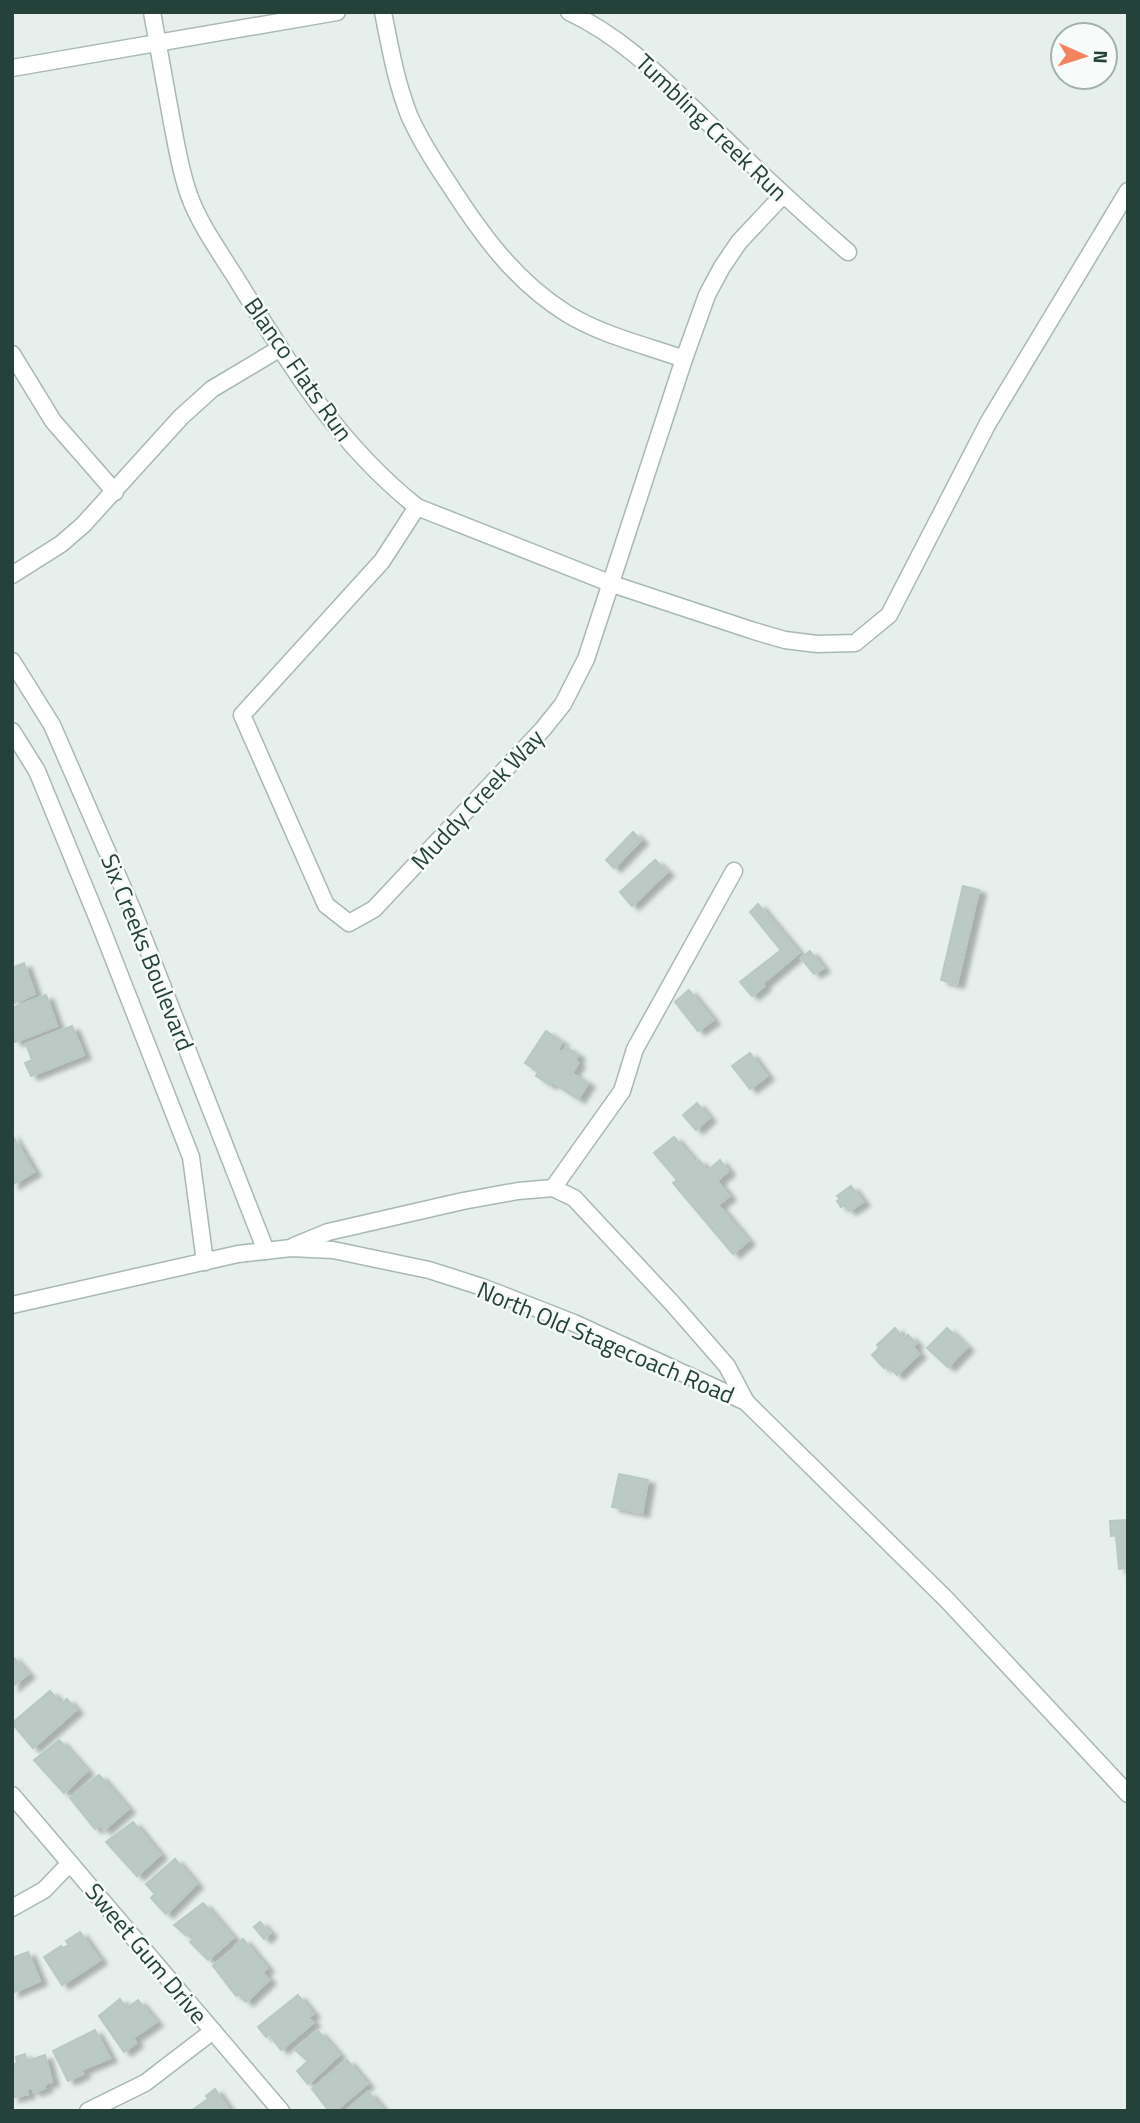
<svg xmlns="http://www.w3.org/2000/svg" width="1140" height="2123" font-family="'Titillium Web',sans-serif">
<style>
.building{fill:#bbcac4;stroke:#b8c9c2;stroke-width:2;filter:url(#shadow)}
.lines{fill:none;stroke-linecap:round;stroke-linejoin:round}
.minor-casing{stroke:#a8b8b2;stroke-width:19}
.minor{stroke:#fff;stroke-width:16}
.labels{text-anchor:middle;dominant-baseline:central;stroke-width:5;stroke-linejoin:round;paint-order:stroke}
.street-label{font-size:24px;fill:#24423a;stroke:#f7fbf9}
</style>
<defs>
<filter id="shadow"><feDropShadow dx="7" dy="4" stdDeviation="2" flood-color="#0004"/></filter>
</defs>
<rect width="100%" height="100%" fill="#e6efeb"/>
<!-- building -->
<g class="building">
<path d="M633 832 641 840 614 868 606 860Z"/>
<path d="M655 860 667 872 632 906 620 892Z"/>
<path d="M963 886 979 890 957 984 941 980Z"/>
<path d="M758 904 799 953 762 984 764 986 752 996 740 982 781 950 750 912Z"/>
<path d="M810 951 823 968 814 974 801 958Z"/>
<path d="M24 963 35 994 12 1004V968Z"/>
<path d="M689 990 713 1020 698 1031 675 1002Z"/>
<path d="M46 995 57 1026 15 1042 12 1036V1008Z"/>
<path d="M72 1026 84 1055 31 1076 25 1063 32 1060 26 1044Z"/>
<path d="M546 1031 562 1042 558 1049 562 1053 566 1047 578 1055 575 1060 578 1063 572 1073 588 1083 578 1099 552 1082 550 1085 536 1076 538 1072 525 1063Z"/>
<path d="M750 1053 767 1076 750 1089 732 1066Z"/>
<path d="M697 1103 709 1118 696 1130 683 1115Z"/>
<path d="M12 1135 34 1172 12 1185Z"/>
<path d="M674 1137 696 1163 699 1160 707 1171 720 1160 728 1171 717 1181 729 1196 718 1205 748 1241 733 1254 673 1183 677 1180 654 1153Z"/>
<path d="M851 1186 863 1202 849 1211 844 1205 841 1207 837 1201 840 1199 837 1196Z"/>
<path d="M895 1328 904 1339 908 1335 916 1343 913 1347 919 1354 897 1375 889 1367 893 1362 891 1360 884 1368 872 1355 879 1348 877 1345Z"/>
<path d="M947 1328 967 1347 948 1367 927 1348Z"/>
<path d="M619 1474 648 1480 642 1513 612 1507Z"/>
<path d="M1128 1520V1568L1119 1569 1116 1535 1111 1536 1110 1521Z"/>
<path d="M12 1656 28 1674 12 1687Z"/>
<path d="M50 1691 61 1704 67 1699 76 1710 33 1748 12 1723Z"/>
<path d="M59 1740 87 1771 64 1793 34 1760Z"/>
<path d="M99 1775 128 1809 104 1830 100 1825 95 1829 70 1798Z"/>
<path d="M133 1822 160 1855 137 1876 106 1842Z"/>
<path d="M175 1859 196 1884 166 1914 151 1898 155 1894 146 1884Z"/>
<path d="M203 1903 233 1938 208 1960 190 1942 195 1937 191 1933 187 1936 174 1925Z"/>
<path d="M260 1922 270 1933 264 1939 254 1927Z"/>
<path d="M80 1932 100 1960 62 1985 44 1957 61 1946 63 1948 69 1945 66 1941Z"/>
<path d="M243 1939 267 1968 262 1972 269 1980 246 2002 239 1994 236 1996 213 1966 237 1947 236 1945Z"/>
<path d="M28 1952 40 1981 12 1993V1958Z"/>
<path d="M298 1995 313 2014 308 2017 313 2023 281 2050 269 2034 266 2037 258 2027Z"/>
<path d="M120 1999 127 2008 138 2000 156 2022 133 2038 136 2043 124 2052 99 2016Z"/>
<path d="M95 2030 110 2058 81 2070 83 2074 68 2081 53 2051Z"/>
<path d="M318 2031 339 2055 308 2084 297 2071 308 2061 295 2050Z"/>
<path d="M25 2054 27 2061 45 2055 52 2082 44 2084 45 2088 34 2092 32 2088 26 2089 28 2094 12 2098V2065L17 2063 16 2057Z"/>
<path d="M347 2060 367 2084 335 2111H329L312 2089Z"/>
<path d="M215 2089 230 2111H191L208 2099 206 2096Z"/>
<path d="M368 2092 384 2111H346Z"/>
</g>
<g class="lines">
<defs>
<g id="minor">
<path d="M152 12C158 47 165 82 171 117 176 143 180 170 189 195 200 226 222 255 239 283 290 366 339 445 417 507L612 584 754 631 785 640 817 644 855 643 889 615 988 423 1128 191"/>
<path d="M383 12C390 47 396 82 409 115 420 140 434 162 449 184 481 234 515 281 566 313 601 335 645 345 684 359"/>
<path d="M569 12C629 40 671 88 718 132 760 173 803 213 848 252"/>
<path d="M12 68 337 12"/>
<path d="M12 354 53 421 115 492"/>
<path d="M417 507 382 561 242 715 326 905 349 923 374 909 543 729 563 704 586 659 684 359 707 295 722 267 739 242 783 195"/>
<path d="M12 575 61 544 83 525 181 417 212 389 279 349"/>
<path d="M12 661 52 725 133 911 266 1251"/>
<path d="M12 731 37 771 101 927 191 1157 205 1262"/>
<path d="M553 1188 622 1091 635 1049 734 871"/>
<path d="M294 1246 328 1232 463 1201 518 1191 553 1188 574 1198 672 1303 727 1366 746 1402"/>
<path d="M12 1305 238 1254 291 1248 333 1250 429 1270 482 1287 574 1323 746 1402 947 1600 1128 1794"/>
<path d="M12 1795 281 2111"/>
<path d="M12 1908 44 1890 70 1863"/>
<path d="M88 2111 145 2083 213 2031"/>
</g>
</defs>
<!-- minor casing -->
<use href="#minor" class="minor-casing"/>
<!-- minor -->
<use href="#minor" class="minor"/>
</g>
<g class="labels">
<!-- street labels -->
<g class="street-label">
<text transform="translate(712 127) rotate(44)">Tumbling Creek Run</text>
<text transform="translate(299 369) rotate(55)">Blanco Flats Run</text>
<text transform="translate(477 799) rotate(-47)">Muddy Creek Way</text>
<text transform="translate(148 952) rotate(68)">Six Creeks Boulevard</text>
<text transform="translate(606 1342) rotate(23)">North Old Stagecoach Road</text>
<text transform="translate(147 1953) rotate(50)">Sweet Gum Drive</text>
</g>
</g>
<!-- border -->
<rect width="1140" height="2123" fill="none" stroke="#24423a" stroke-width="28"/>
<!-- north arrow -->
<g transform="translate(1084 56) rotate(93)"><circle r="33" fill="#f7fbf9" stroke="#a3b1ad" stroke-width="2"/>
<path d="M0-5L12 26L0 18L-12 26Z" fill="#f4845f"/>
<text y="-10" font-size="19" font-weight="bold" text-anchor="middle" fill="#24423a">N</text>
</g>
</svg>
